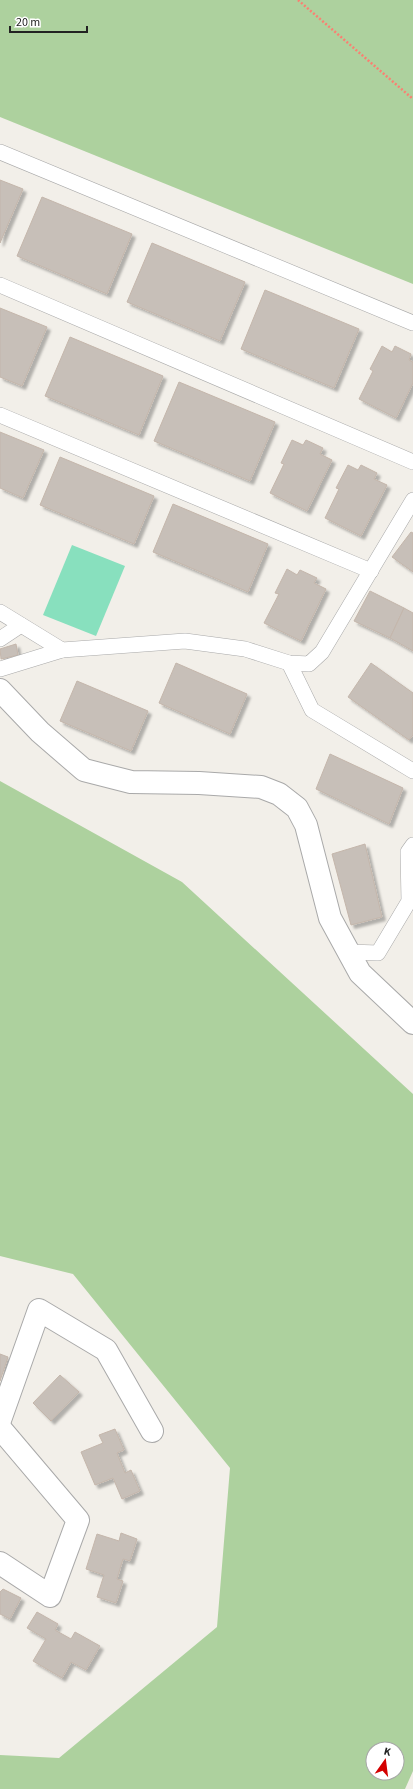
<svg xmlns="http://www.w3.org/2000/svg" width="413" height="1789" font-family="'Source Sans 3',sans-serif">
<style>
.forest{fill:#add19e;fill-rule:evenodd}
.pitch{fill:#88e0be}
.building{fill:#c7bfb8;stroke:#c4b6ab;filter:url(#shadow)}
.lines{fill:none;stroke-linecap:round;stroke-linejoin:round}
.service-casing{stroke:#a9a9a9;stroke-width:16}
.minor-casing{stroke:#a9a9a9;stroke-width:24}
.tertiary-casing{stroke:#a9a9a9;stroke-width:24}
.path{stroke:#fa8072;stroke-width:2.5;stroke-dasharray:2 2;stroke-linecap:butt}
.service{stroke:#fff;stroke-width:15}
.minor{stroke:#fff;stroke-width:22}
.tertiary{stroke:#fff;stroke-width:22}
</style>
<defs>
<filter id="shadow"><feDropShadow dx="3.5" dy="3.5" stdDeviation="1" flood-color="#0004"/></filter>
</defs>
<rect width="100%" height="100%" fill="#f2efe9"/>
<!-- forest -->
<g class="forest">
<path d="M0 0H413V284L0 117Z"/>
<path d="M0 781 182 882 413 1094V1771L405 1789H0V1755L59 1758 217 1627 230 1468 73 1274 0 1256ZM373 1749H397V1773H373Z"/>
</g>
<!-- pitch -->
<path class="pitch" d="M72 545 125 566 96 636 43 615Z"/>
<!-- building -->
<g class="building">
<path d="M0 180 23 189 0 243Z"/>
<path d="M42 197 132 234 107 294 17 256Z"/>
<path d="M152 243 245 282 220 341 127 302Z"/>
<path d="M265 290 359 329 334 388 241 349Z"/>
<path d="M0 308 47 327 22 386 0 377Z"/>
<path d="M70 337 163 376 139 435 45 396Z"/>
<path d="M382 346 392 352 395 346 411 354 409 360 413 362V383L396 418 359 399 373 371 370 369Z"/>
<path d="M179 382 275 422 250 481 154 441Z"/>
<path d="M0 432 44 450 23 498 0 488Z"/>
<path d="M292 440 303 445 306 440 323 448 320 454 332 460 307 511 270 493 284 464 281 463Z"/>
<path d="M60 457 154 496 134 544 40 505Z"/>
<path d="M348 465 358 470 361 465 377 473 374 479 387 485 361 536 325 518 339 489 336 488Z"/>
<path d="M173 504 268 544 248 592 153 552Z"/>
<path d="M411 532 413 533V572L392 557Z"/>
<path d="M287 569 297 575 300 570 317 578 314 583 326 589 301 641 264 623 279 594 275 593Z"/>
<path d="M370 591 404 608 390 638 354 621Z"/>
<path d="M404 608 413 613V651L390 638Z"/>
<path d="M16 644 18 655 1 659 0 649Z"/>
<path d="M176 663 247 694 230 734 159 703Z"/>
<path d="M371 663 413 693V735L409 740 348 697Z"/>
<path d="M77 681 148 711 131 751 60 721Z"/>
<path d="M330 754 403 788 389 824 316 789Z"/>
<path d="M365 844 382 917 351 925 332 854Z"/>
<path d="M0 1354 8 1357 0 1381Z"/>
<path d="M60 1375 79 1392 51 1421 33 1403Z"/>
<path d="M115 1429 124 1450 117 1453 125 1473 131 1470 140 1491 122 1499 113 1478 95 1485 81 1452 103 1443 99 1435Z"/>
<path d="M121 1533 137 1539 130 1561 123 1559 117 1579 123 1581 116 1603 97 1597 104 1575 86 1569 97 1534 119 1541Z"/>
<path d="M3 1589 21 1598 10 1619 0 1614V1592Z"/>
<path d="M37 1612 58 1624 55 1630 71 1639 75 1632 100 1646 86 1670 71 1662 62 1678 33 1661 46 1639 27 1628Z"/>
</g>
<g class="lines">
<defs>
<g id="service">
<path d="M0 152 413 323"/>
<path d="M0 285 413 462"/>
<path d="M0 415 371 571"/>
<path d="M0 612 62 650 185 641 245 649 289 663 309 664 322 652 413 500"/>
<path d="M0 639 21 625"/>
<path d="M289 663 312 710 413 771"/>
<path d="M0 669 62 650"/>
<path d="M349 952 378 953 409 901 408 852 413 845"/>
</g>
<g id="minor">
<path d="M0 1420 39 1310 106 1350 152 1431"/>
<path d="M0 1428 78 1520 50 1596 0 1563"/>
</g>
<path id="tertiary" d="M0 690 40 732 84 770 131 782 199 783 261 787 279 794 297 808 306 825 330 918 360 973 413 1023"/>
</defs>
<!-- service casing -->
<use href="#service" class="service-casing"/>
<!-- minor casing -->
<use href="#minor" class="minor-casing"/>
<!-- tertiary casing -->
<use href="#tertiary" class="tertiary-casing"/>
<!-- path -->
<path class="path" d="M298 0 413 99"/>
<!-- service -->
<use href="#service" class="service"/>
<!-- minor -->
<use href="#minor" class="minor"/>
<!-- tertiary -->
<use href="#tertiary" class="tertiary"/>
</g>
<!-- north arrow -->
<g transform="translate(385 1761) rotate(14)"><circle r="19" fill="#ffffff" stroke="#a7a7a7"/>
<path d="M0-3L7 15L0 10L-7 15Z" fill="#d40000"/>
<text y="-6" font-size="11" font-weight="bold" text-anchor="middle" fill="#222222">K</text>
</g>
<!-- scale -->
<path d="M10 26v6h77v-6" fill="none" stroke="#222222" stroke-width="2"/>
<text x="16" y="26" font-size="12" fill="#222222" stroke="#ffffff" stroke-width="3" paint-order="stroke">20 m</text>
</svg>
